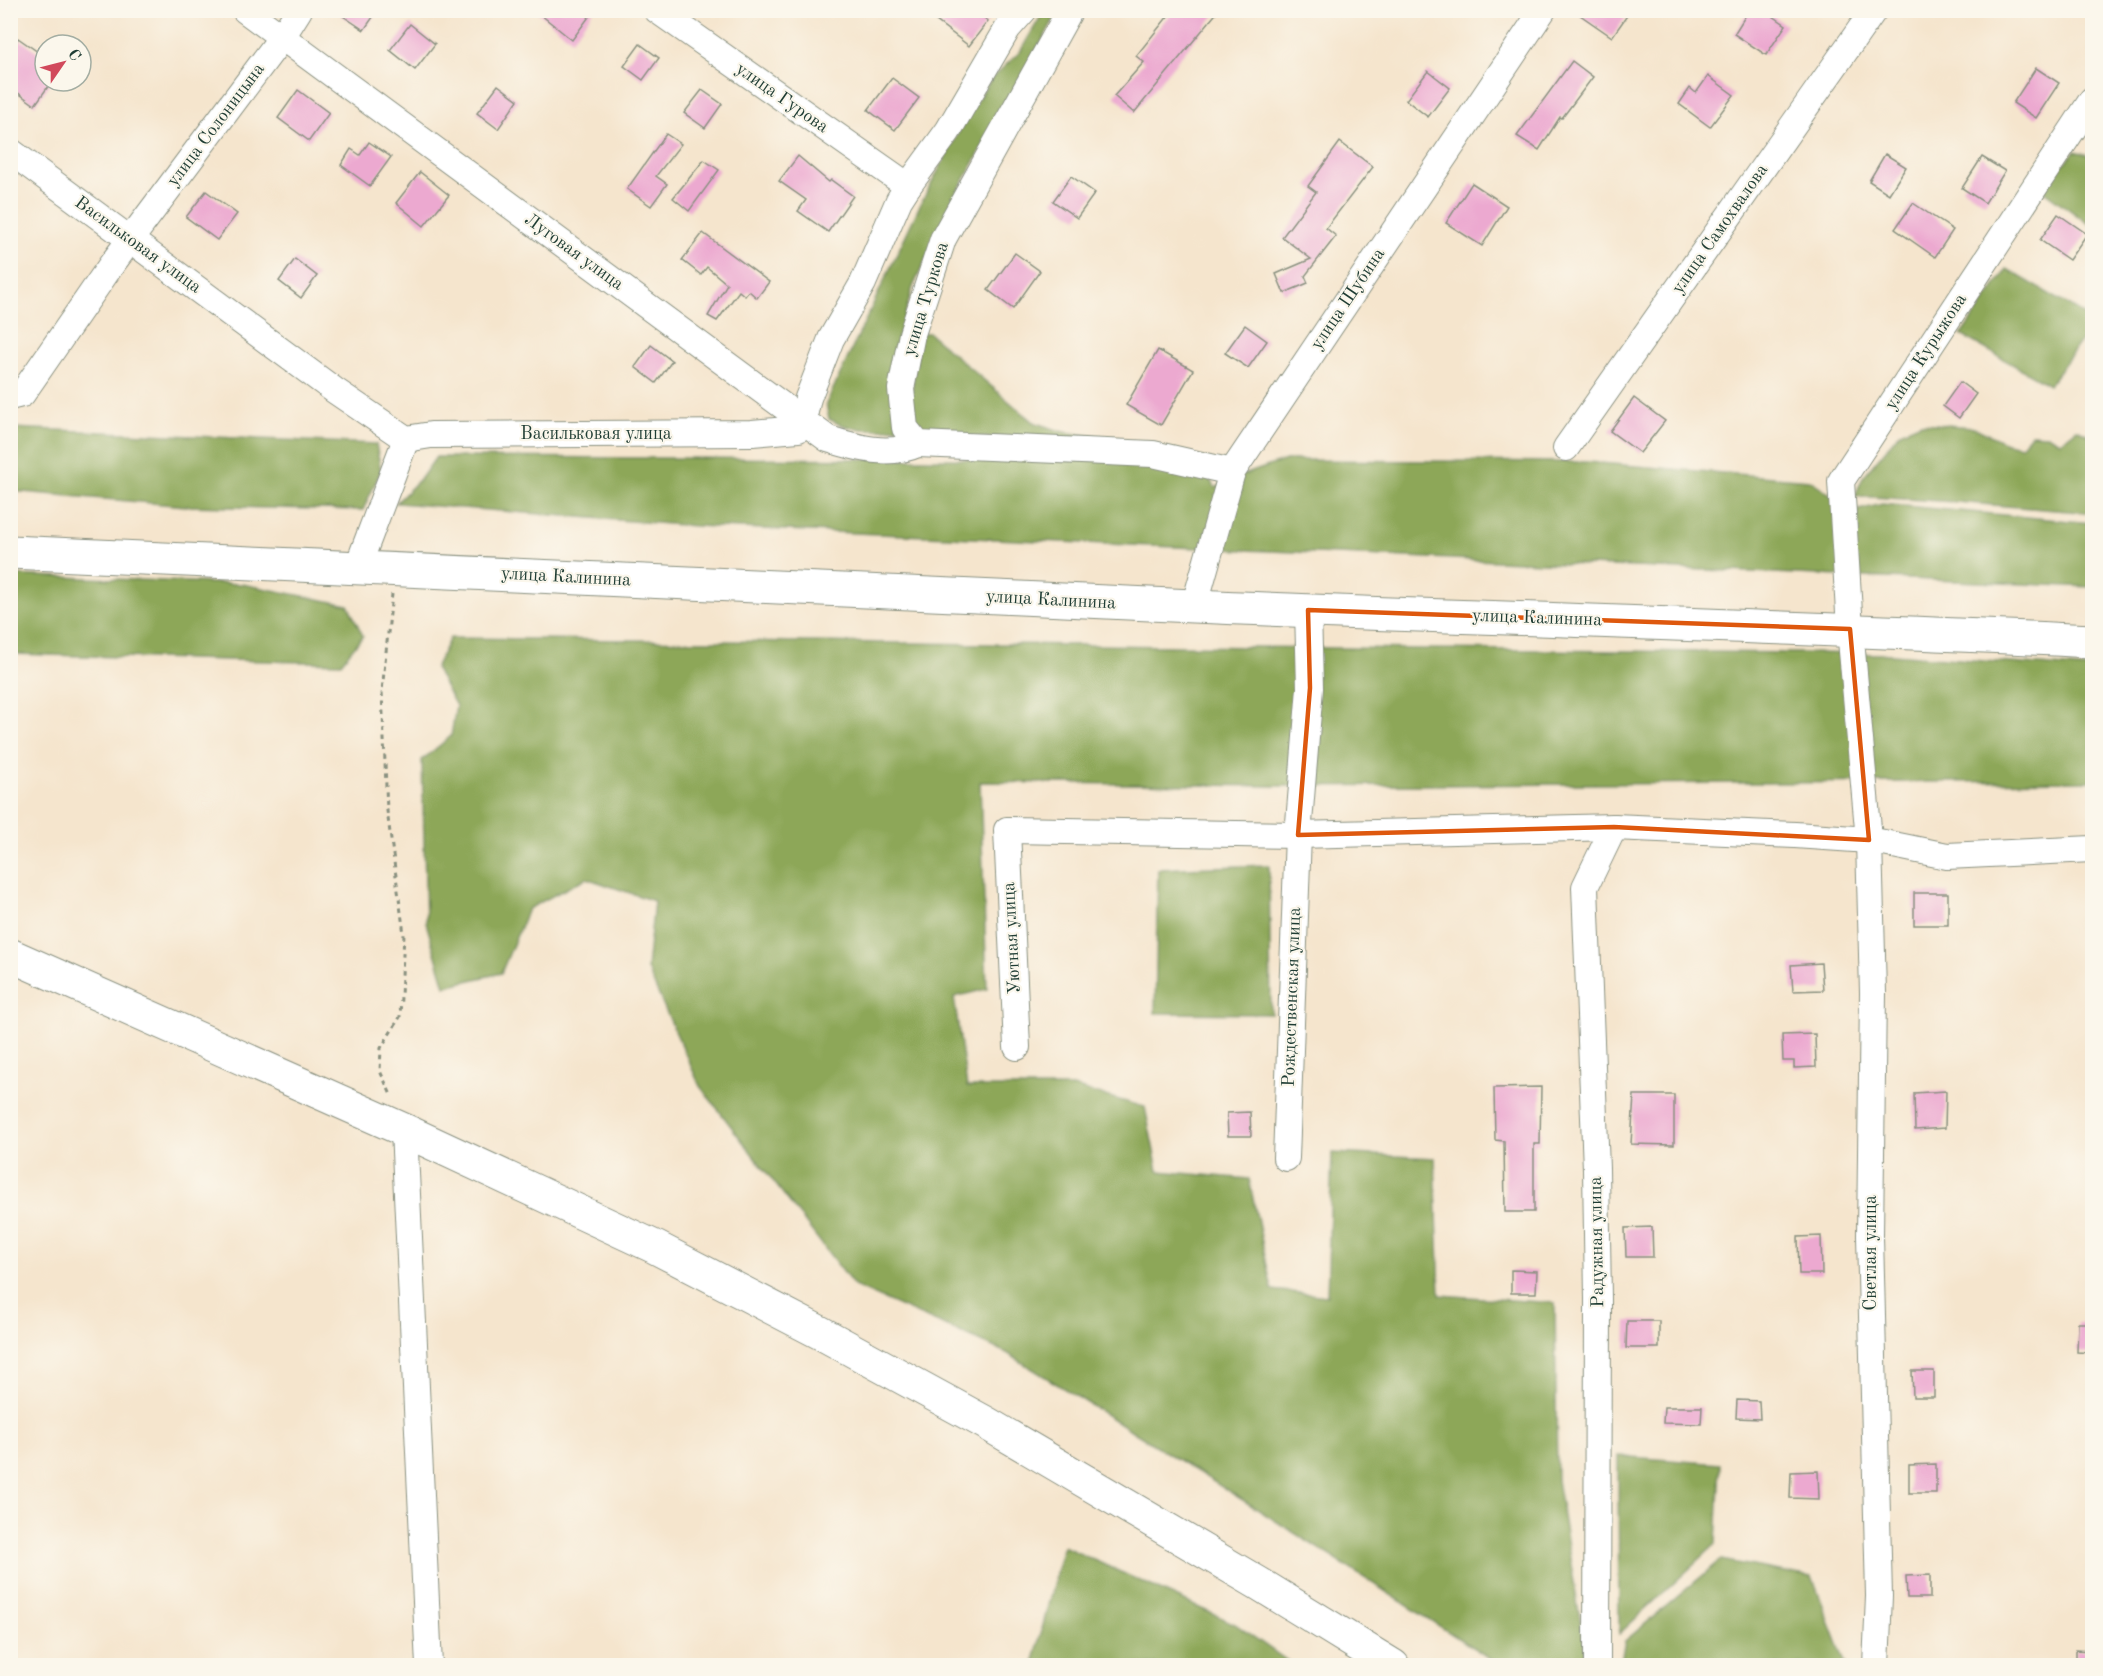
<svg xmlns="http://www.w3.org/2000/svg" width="2103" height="1676" font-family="'Old Standard TT',serif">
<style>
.forest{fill:#8da759;stroke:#567246;stroke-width:1.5}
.building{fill:#eca9d0}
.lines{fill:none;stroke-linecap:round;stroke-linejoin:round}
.minor-casing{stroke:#8a9180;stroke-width:28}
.major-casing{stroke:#8a9180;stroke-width:35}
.path{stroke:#8a9180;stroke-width:3;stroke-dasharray:4.5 4.5;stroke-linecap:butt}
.minor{stroke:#fff;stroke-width:26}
.major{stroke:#fff;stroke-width:33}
.marked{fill:none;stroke:#de580e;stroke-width:4.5;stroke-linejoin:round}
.labels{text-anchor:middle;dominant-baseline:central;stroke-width:4.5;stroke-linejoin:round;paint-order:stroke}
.street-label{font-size:18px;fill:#1f3d34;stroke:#fbf7ec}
</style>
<rect width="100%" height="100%" fill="#fbf7ec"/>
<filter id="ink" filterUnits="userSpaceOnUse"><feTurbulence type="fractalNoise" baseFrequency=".0167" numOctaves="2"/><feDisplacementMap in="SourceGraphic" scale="12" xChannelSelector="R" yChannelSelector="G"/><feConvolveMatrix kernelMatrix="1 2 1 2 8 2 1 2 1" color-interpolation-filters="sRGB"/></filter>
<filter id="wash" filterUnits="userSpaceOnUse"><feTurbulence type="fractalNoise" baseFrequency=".008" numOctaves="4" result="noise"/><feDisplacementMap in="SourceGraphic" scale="24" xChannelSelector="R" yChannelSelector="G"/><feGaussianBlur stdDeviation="1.35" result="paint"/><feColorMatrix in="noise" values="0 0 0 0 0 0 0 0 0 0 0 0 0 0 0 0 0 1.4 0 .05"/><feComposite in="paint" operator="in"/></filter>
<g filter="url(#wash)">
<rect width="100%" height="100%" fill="#f5e5cd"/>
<!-- forest -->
<g class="forest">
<path d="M1044 11H1052L1056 16 957 193 913 287 895 348 902 354 897 428C872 430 852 432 829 419L826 404 920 205 970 111 992 78 1020 52Z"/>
<path d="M2075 151 2092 156V226L2041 189Z"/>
<path d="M2007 269 2090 318 2092 315V332L2089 330 2049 385 1961 335Z"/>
<path d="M920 333H929L1033 422 1063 432 1100 437 1106 442 941 436 922 427 909 409Z"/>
<path d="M1921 423 1973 427 2006 443 2021 446 2031 434 2047 435 2060 442 2077 429 2092 437V513L1956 502 1855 496 1863 477 1900 432Z"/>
<path d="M11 428 376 444 381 471 363 510 186 506 11 491Z"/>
<path d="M436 457 1149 460 1207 475 1215 488 1243 475 1286 460 1587 462 1810 480 1855 511 1882 504 2092 523V587L695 526 396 503 422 477Z"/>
<path d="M11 575 242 584 348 605 363 636 341 663 11 654Z"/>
<path d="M450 638 1892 654 2092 669V781L1270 786 980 782 987 989 954 997 967 1087H1073L1145 1107 1158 1171 1249 1179 1272 1290 1327 1296 1332 1153 1435 1158 1440 1295 1555 1303 1557 1480 1585 1649 1581 1665H1500L1254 1507 1007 1353 854 1286 700 1086 647 969 654 901 586 878 528 909 501 973 445 986 426 923 422 760 451 736 456 706 435 668Z"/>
<path d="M1269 865 1271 1014 1155 1013 1158 869Z"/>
<path d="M1618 1456 1720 1464 1716 1544 1619 1634Z"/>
<path d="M1063 1546 1235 1624 1293 1665H1033Z"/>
<path d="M1721 1560 1812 1577 1846 1665H1620L1625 1641Z"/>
</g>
<g id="blocks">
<!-- building -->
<g class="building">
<path d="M334 10H378L364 30Z"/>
<path d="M535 10H594L572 40Z"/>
<path d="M943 10H974L988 21 969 46 935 20Z"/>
<path d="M1173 10H1219L1134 113 1114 96 1144 62 1136 56Z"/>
<path d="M1573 10H1631L1612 37Z"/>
<path d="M1749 10H1764L1786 25 1766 55 1734 34Z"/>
<path d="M410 24 435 44 415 70 390 50Z"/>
<path d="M18 38 45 57V81H52L35 105 10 87V50Z"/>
<path d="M640 44 659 58 643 80 624 66Z"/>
<path d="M1572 61 1593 77 1562 118 1560 117 1539 150 1517 136Z"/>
<path d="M2036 68 2059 83 2036 118 2013 103Z"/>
<path d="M1428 71 1450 88 1428 117 1406 100Z"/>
<path d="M1708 76 1734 95 1710 127 1679 104 1690 88 1696 93Z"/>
<path d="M892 78 919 98 895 130 868 110Z"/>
<path d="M498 85 518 100 498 129 477 113Z"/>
<path d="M298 90 329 113 309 141 278 118Z"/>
<path d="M702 90 722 104 705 128 684 113Z"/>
<path d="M666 134 681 144 656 176 667 184 651 206 627 189Z"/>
<path d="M369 142 391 157 370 186 341 165 351 149 360 155Z"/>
<path d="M1340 142 1373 167 1326 228 1336 236 1305 276 1308 283 1284 293 1276 274 1311 259 1282 237 1316 192 1308 186Z"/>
<path d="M1885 154 1906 167 1889 194 1869 181Z"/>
<path d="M798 156 829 182 831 180 853 196 828 232 798 211 806 200 779 181Z"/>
<path d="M1982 157 2005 171 1985 203 1962 188Z"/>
<path d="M704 160 719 170 689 211 673 198Z"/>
<path d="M420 172 449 195 424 226 396 203Z"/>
<path d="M1071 176 1095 193 1077 218 1053 201Z"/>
<path d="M1472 183 1507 206 1482 246 1446 223Z"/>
<path d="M206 191 237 214 217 240 186 217Z"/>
<path d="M1913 203 1953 230 1935 257 1895 229Z"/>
<path d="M2058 214 2087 234 2069 260 2040 240Z"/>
<path d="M703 233 769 282 757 298 749 291 745 296 739 291 717 321 708 316 727 284 707 267 701 275 682 260Z"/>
<path d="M1015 253 1040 271 1013 309 988 290Z"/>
<path d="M295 259 317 276 301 298 279 281Z"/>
<path d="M1245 325 1267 341 1248 368 1225 353Z"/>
<path d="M651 345 672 361 656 383 635 367Z"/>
<path d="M1158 350 1193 370 1161 425 1126 405Z"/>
<path d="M1960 382 1976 394 1959 418 1943 406Z"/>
<path d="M1634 398 1665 421 1640 453 1610 431Z"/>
<rect x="1914" y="893" width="34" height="32"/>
<path d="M1821 963 1823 990 1793 991 1791 965Z"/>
<path d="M1815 1034 1816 1067 1794 1068V1061H1783L1782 1035Z"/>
<path d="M1541 1087 1540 1144H1534V1212H1505L1504 1141 1495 1140 1494 1088Z"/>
<path d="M1946 1091 1945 1128 1915 1130 1914 1093Z"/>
<path d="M1634 1095H1674V1145L1631 1144Z"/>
<path d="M1250 1112 1251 1136H1228L1227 1113Z"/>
<path d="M1652 1227 1653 1257H1626L1625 1228Z"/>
<path d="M1821 1236 1822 1274H1799L1798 1237Z"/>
<path d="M1511 1270 1537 1271 1536 1293H1511Z"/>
<path d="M1627 1321H1659V1348H1626Z"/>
<path d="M2078 1323H2092V1353L2077 1352Z"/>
<path d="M1912 1371H1934V1397H1913Z"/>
<path d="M1737 1400 1759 1401 1760 1419 1736 1418Z"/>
<path d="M1664 1407H1702L1701 1424 1663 1423Z"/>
<path d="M1936 1464V1493H1909V1465Z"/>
<path d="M1818 1471 1819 1499 1790 1498 1791 1472Z"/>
<path d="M1930 1575V1598H1907L1906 1576Z"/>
<path d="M2076 1650 2092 1651V1665H2076Z"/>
</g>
</g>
</g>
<g filter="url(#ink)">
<use href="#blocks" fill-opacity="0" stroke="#8a9180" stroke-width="1.5"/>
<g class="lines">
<defs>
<g id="minor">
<path d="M245 10 828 439C858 448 889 457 918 444"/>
<path d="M657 10 908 186"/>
<path d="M1070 10 943 239 912 334 901 389 905 428 918 444 1153 454 1232 472"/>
<path d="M10 151 334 390 406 439 431 435 752 433 798 429 803 421 808 398 831 339 863 283 899 200 908 186 948 131 1008 28 1024 10"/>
<path d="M10 397 22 394 112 264 282 37 299 10"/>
<path d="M1566 448 1874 10"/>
<path d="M358 566 406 439"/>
<path d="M1194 607 1232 472 1543 10"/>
<path d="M1017 1047 1007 830 1298 835 1614 827 1795 835 1869 840 1947 856 2092 849"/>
<path d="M404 1130 429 1666"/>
<path d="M1286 1158 1298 835 1310 688 1308 610"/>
<path d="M1597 1664 1598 1299 1596 1169 1585 887 1614 827"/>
<path d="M1876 1666 1879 1596 1870 1236 1873 993 1869 840 1850 629 1841 481 2092 100"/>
</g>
<g id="major">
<path d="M10 552C405 568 798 590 1193 606 1493 619 1793 626 2092 641"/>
<path d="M10 955 404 1130 655 1247 821 1333 986 1423 1258 1583 1393 1666"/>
</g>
</defs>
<!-- minor casing -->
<use href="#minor" class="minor-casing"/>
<!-- major casing -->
<use href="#major" class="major-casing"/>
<!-- path -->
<path class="path" d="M392 594 382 691 387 811 404 934 400 1017 381 1048 380 1071 392 1097"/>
<!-- minor -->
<use href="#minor" class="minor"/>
<!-- major -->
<use href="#major" class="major"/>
</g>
</g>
<!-- marked area -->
<path class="marked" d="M1308 610 1850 629 1869 840 1614 827 1298 835 1310 688Z"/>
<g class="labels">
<!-- street labels -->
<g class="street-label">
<text transform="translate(782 98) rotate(35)">улица Гурова</text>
<text transform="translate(216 125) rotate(-53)">улица Солоницына</text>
<text transform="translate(1720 229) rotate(-55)">улица Самохвалова</text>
<text transform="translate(138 245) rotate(36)">Васильковая улица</text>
<text transform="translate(574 252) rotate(36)">Луговая улица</text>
<text transform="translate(926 299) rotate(-73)">улица Туркова</text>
<text transform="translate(1348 299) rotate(-56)">улица Шубина</text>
<text transform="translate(1926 352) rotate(-57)">улица Курыжова</text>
<text x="596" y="434">Васильковая улица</text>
<text transform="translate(566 577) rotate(3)">улица Калинина</text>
<text transform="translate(1051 600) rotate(3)">улица Калинина</text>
<text transform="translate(1537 618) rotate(2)">улица Калинина</text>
<text transform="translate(1012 938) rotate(-93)">Уютная улица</text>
<text transform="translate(1292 997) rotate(-88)">Рождественская улица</text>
<text transform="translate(1597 1242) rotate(-91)">Радужная улица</text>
<text transform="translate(1871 1253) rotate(-90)">Светлая улица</text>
</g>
</g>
<!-- margin -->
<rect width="2103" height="1676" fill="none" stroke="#fbf7ec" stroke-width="36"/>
<!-- north arrow -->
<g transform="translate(63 63) rotate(55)"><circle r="28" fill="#fbf7ec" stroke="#a3ada2" stroke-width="1.5"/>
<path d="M0-4.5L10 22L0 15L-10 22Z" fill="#d1495b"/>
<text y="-9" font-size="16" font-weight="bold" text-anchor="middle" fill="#1f3d34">С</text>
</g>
</svg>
